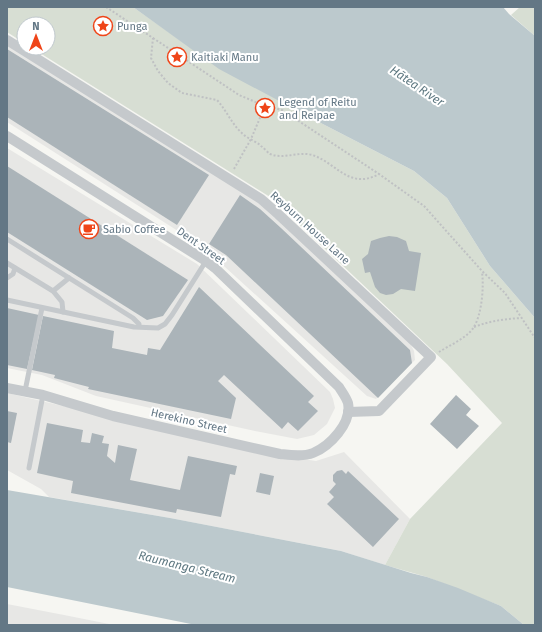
<svg xmlns="http://www.w3.org/2000/svg" width="542" height="632" font-family="'Fira Sans',sans-serif">
<style>
.built{fill:#e7e7e5}
.green{fill:#d7ded3}
.water{fill:#bcc9cd}
.building{fill:#abb4b9}
.lines{fill:none;stroke-linecap:round;stroke-linejoin:round}
.path{stroke:#bfc1c3;stroke-width:2;stroke-dasharray:2 2;stroke-linecap:butt}
.service{stroke:#c5c9cc;stroke-width:5}
.minor{stroke:#c5c9cc;stroke-width:10}
.labels{text-anchor:middle;dominant-baseline:central;stroke-width:4;stroke-linejoin:round;paint-order:stroke}
.poi-label{font-size:11px;fill:#637785;stroke:#fff;text-anchor:start}
.street-label{font-size:11px;fill:#637785;stroke:#fff}
.water-label{font-size:12px;font-style:italic;fill:#5f7982;stroke:#fff}
</style>
<rect width="100%" height="100%" fill="#f6f6f2"/>
<!-- built -->
<g class="built">
<path d="M7 40 248 192 410 343 414 351 415 360 376 399 367 396 203 247 7 122Z"/>
<path d="M7 148 197 264 330 392 333 399 335 408 327 424 314 435 297 439 255 431 96 396 42 375 7 368Z"/>
<path d="M7 393 270 454 316 461 344 452 410 519 385 565 341 551 326 548 170 518 49 497 41 489 7 470Z"/>
<path d="M7 604 64 615 114 625H7Z"/>
</g>
<!-- green -->
<g class="green">
<path d="M7 7H133L215 65 313 119 414 171 447 198 490 266 535 318V625H524L501 606 427 577 385 565 410 519 502 423 447 364 270 197 32 48H48V24H24V43L7 32Z"/>
<path d="M520 7H535V36L511 15Z"/>
</g>
<!-- water -->
<g class="water">
<path d="M133 7H503L509 14 535 36V318L490 266 447 198 414 171 313 119 219 69Z"/>
<path d="M7 490 170 518 341 551 411 573 427 577 458 588 501 606 524 625H196L7 587Z"/>
</g>
<!-- building -->
<g class="building">
<path d="M7 49 209 175 177 225 7 117Z"/>
<path d="M7 166 188 280 163 316 147 320 7 232Z"/>
<path d="M240 195 260 209 281 228 410 350 412 363 378 398 226 255 209 244Z"/>
<path d="M389 236 397 237 406 241 409 251 421 253 415 291 401 289 393 294 386 295 380 293 375 287 370 272 365 273 362 259 368 254 371 241 380 238Z"/>
<path d="M199 287 314 396 308 402 318 411 298 431 288 422 282 429 224 375 218 381 236 398 231 419 88 389 89 387 54 378 55 375 32 370 43 316 114 331 112 348 147 355 148 348 160 350Z"/>
<path d="M7 308 39 315 27 369 7 365Z"/>
<path d="M456 395 471 409 466 415 479 426 457 449 430 424Z"/>
<path d="M7 411 17 413 11 443 7 442Z"/>
<path d="M47 423 83 430 81 442 90 443 92 433 104 436 102 443 109 444 107 456 115 463 118 445 137 449 130 480 180 490 188 456 237 466 235 475 230 474 221 517 177 509 176 513 71 493 73 481 37 473Z"/>
<path d="M342 470 346 474 348 471 399 519 373 547 327 504 334 497 329 492 336 484 333 481V475L337 471Z"/>
<path d="M260 473 274 476 270 495 256 492Z"/>
</g>
<g class="lines">
<!-- path -->
<g class="path">
<path d="M106 7 153 38 151 58 158 71 168 83 182 93 217 100C227 111 232 125 243 134 248 139 256 141 261 146 264 148 267 152 270 154 282 159 295 153 307 154 333 157 347 192 379 174L424 206 482 271 505 293 535 338"/>
<path d="M153 38 239 95 265 106 282 110 379 174"/>
<path d="M234 169 251 139 265 106"/>
<path d="M474 327C490 321 504 319 521 318"/>
<path d="M439 352C450 345 467 338 474 327 482 313 484 287 482 272"/>
</g>
<!-- service -->
<g class="service">
<path d="M7 239 133 318 139 324V326"/>
<path d="M7 263 53 291 62 302 63 312"/>
<path d="M7 278 13 274 15 268"/>
<path d="M53 291 69 278"/>
<path d="M7 300 134 327 158 328 165 324 172 315 206 261"/>
<path d="M25 391 42 308"/>
<path d="M29 468 43 395"/>
</g>
<!-- minor -->
<g class="minor">
<path d="M7 40 261 199 278 214 431 357 379 411 348 412"/>
<path d="M7 136 206 261 215 268 339 387C342 392 346 397 348 403 352 423 330 446 313 453 303 457 290 455 280 454L113 416 43 395 7 388"/>
</g>
</g>
<!-- icons -->
<defs>
<symbol id="sight-ring" viewBox="-11 -11 22 22"><circle r="9.5" fill="#fff" stroke="#ef4519" stroke-width="1.5"/><path d="M0-6L1.8-2.2L6-1.7L2.9 1.2L3.7 5.4L0 3.3L-3.7 5.4L-2.9 1.2L-6-1.7L-1.8-2.2Z" fill="#ef4519"/></symbol>
<symbol id="cafe-ring" viewBox="-11 -11 22 22"><circle r="9.5" fill="#fff" stroke="#ef4519" stroke-width="1.5"/><path d="M-5.5-4.5H6V0H3Q3 3.5 0 3.5H-2.5Q-5.5 3.5-5.5 0ZM3-3.2v2h1.7v-2ZM-6 4.5H4V6H-6Z" fill="#ef4519"/></symbol>
</defs>
<g fill-rule="evenodd">
<use href="#sight-ring" x="92" y="15" width="22" height="22"/>
<use href="#sight-ring" x="166" y="46" width="22" height="22"/>
<use href="#sight-ring" x="254" y="97" width="22" height="22"/>
<use href="#cafe-ring" x="78" y="218" width="22" height="22"/>
</g>
<g class="labels">
<!-- poi labels -->
<g class="poi-label">
<text x="117" y="26">Punga</text>
<text x="191" y="57">Kaitiaki Manu</text>
<text x="279" y="102">Legend of Reitu<tspan x="279" dy="13">and Reipae</tspan></text>
<text x="103" y="229">Sabio Coffee</text>
</g>
<!-- street labels -->
<g class="street-label">
<text transform="translate(310 228) rotate(42)">Reyburn House Lane</text>
<text transform="translate(201 246) rotate(35)">Dent Street</text>
<text transform="translate(189 421) rotate(13)">Herekino Street</text>
</g>
<!-- water labels -->
<g class="water-label">
<text transform="translate(417 86) rotate(34)">Hātea River</text>
<text transform="translate(187 567) rotate(14)">Raumanga Stream</text>
</g>
</g>
<!-- border -->
<rect width="542" height="632" fill="none" stroke="#637785" stroke-width="16"/>
<!-- north arrow -->
<g transform="translate(36 36)"><circle r="19" fill="#ffffff" stroke="#c1c9ce"/>
<path d="M0-3L7 15L0 10L-7 15Z" fill="#ef4519"/>
<text y="-6" font-size="11" font-weight="bold" text-anchor="middle" fill="#637785">N</text>
</g>
</svg>
